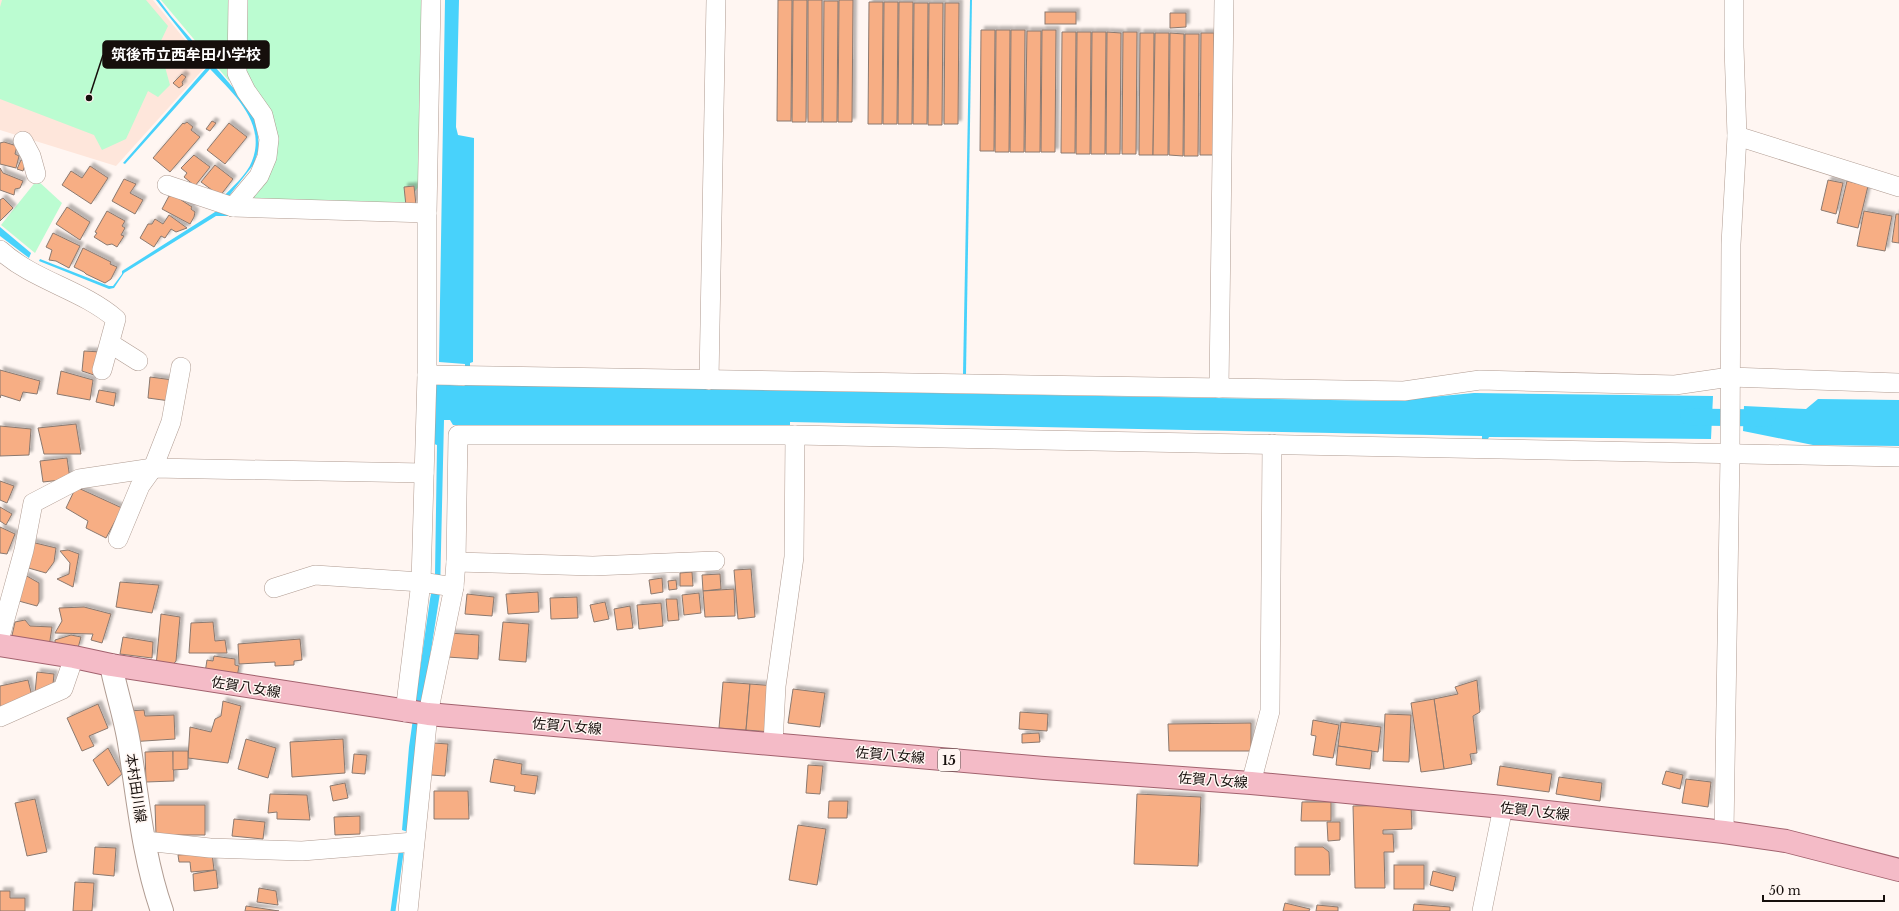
<svg xmlns="http://www.w3.org/2000/svg" width="1899" height="911" font-family="'Libre Baskerville','Noto Sans JP',serif">
<style>
.built{fill:#fee6db}
.green{fill:#bbfcd1}
.water{fill:#48d2fb}
.lines{fill:none;stroke-linecap:round;stroke-linejoin:round}
.stream{stroke:#48d2fb;stroke-width:5}
.canal{stroke:#48d2fb;stroke-width:17}
.building{fill:#f7ae84;stroke:#8b796f;filter:url(#shadow)}
.street-casing{stroke:#b09c92;stroke-width:20}
.secondary-casing{stroke:#b09c92;stroke-width:24}
.primary-casing{stroke:#a2626e;stroke-width:24}
.street{stroke:#fff;stroke-width:19}
.secondary{stroke:#fff;stroke-width:22}
.primary{stroke:#f4bbc7;stroke-width:22}
.labels{text-anchor:middle;dominant-baseline:central;stroke-width:3;stroke-linejoin:round;paint-order:stroke}
.shield{fill:#fff6f2;stroke:#5c5451;stroke-width:1}
.shield-label{font-size:13px;font-weight:bold;fill:#160f0c}
.street-label{font-size:14px;fill:#160f0c;stroke:#fff6f2}
.leader{fill:none;stroke:#160f0c;stroke-width:1.5}
.callout-dot{fill:#160f0c;stroke:#fff6f2;stroke-width:1.5}
.callout{fill:#160f0c;stroke:#160f0c;stroke-width:1.5}
.callout-label{font-size:15px;text-anchor:middle;font-weight:bold;fill:#fff}
</style>
<defs>
<filter id="shadow"><feDropShadow dx="3.5" dy="-3.5" stdDeviation="1" flood-color="#0004"/></filter>
</defs>
<rect width="100%" height="100%" fill="#fff6f2"/>
<!-- built -->
<path class="built" d="M0 0H153L206 66 116 166 0 130Z"/>
<!-- green -->
<g class="green">
<path d="M2 0H146L168 26 159 45 170 85 158 97 148 91 126 139 102 150 94 135 0 99V7Z"/>
<path d="M161 0H231L229 81Z"/>
<path d="M243 0H426L422 183 402 206 253 204 250 196 269 163 241 74Z"/>
<path d="M37 180 62 203 35 253 1 225Z"/>
</g>
<!-- water -->
<g class="water">
<path d="M156 0H159L171 16 249 106 257 126 259 148 254 164 225 201 221 199C231 188 247 175 252 161 267 123 233 93 210 69L125 164 123 163 208 66Z"/>
<path d="M445 0H459L456 127 458 135 474 138 473 362 470 363V366L465 367V364L439 362Z"/>
<path d="M970 0H972L966 374 963 375Z"/>
<path d="M215 212 412 216H216L124 273 114 288 109 289 39 261 40 259 109 286H113L122 274V271Z"/>
<path d="M0 227 31 253 29 258 0 236Z"/>
<path d="M470 382 477 385 1389 401 1474 393 1713 396 1711 439 1489 437 1488 439H1482V436L790 422V425L781 429 453 425 450 420H444L440 593 419 727 408 832 402 830 409 747 430 599 435 575 437 445 434 444 435 384 464 386Z"/>
<path d="M1818 399 1899 400V446L1813 445 1743 431 1744 406 1806 409Z"/>
</g>
<g class="lines">
<!-- stream -->
<path class="stream" d="M393 911 402 846"/>
<!-- canal -->
<path class="canal" d="M1689 417 1767 418"/>
</g>
<!-- building -->
<g class="building">
<path d="M778 0H792L791 121H777Z"/>
<path d="M793 0H807L806 122H792Z"/>
<rect x="808" y="0" width="14" height="122"/>
<path d="M839 0H853L852 122H838Z"/>
<path d="M824 1H838L837 122H823Z"/>
<path d="M869 2H883L882 124H868Z"/>
<path d="M884 2H898L897 124H883Z"/>
<path d="M899 2H913L912 124H898Z"/>
<path d="M914 3H928L927 124H913Z"/>
<path d="M929 3H943L942 125H928Z"/>
<path d="M945 3H959L958 124H944Z"/>
<rect x="1045" y="12" width="31" height="12"/>
<path d="M1170 13H1186V27L1170 28Z"/>
<path d="M981 30H995L994 151H980Z"/>
<path d="M996 30H1010L1009 152H995Z"/>
<path d="M1011 30H1025L1024 152H1010Z"/>
<path d="M1042 30H1056L1055 152H1041Z"/>
<path d="M1027 31H1041L1040 152H1025Z"/>
<path d="M1062 32H1076L1075 153H1061Z"/>
<path d="M1077 32H1091L1090 154H1076Z"/>
<path d="M1092 32H1106L1105 154H1091Z"/>
<path d="M1107 32 1121 33 1120 154H1106Z"/>
<path d="M1123 32H1137L1136 154H1122Z"/>
<path d="M1140 33H1154L1153 155H1139Z"/>
<path d="M1155 33H1169L1168 155H1153Z"/>
<path d="M1170 33 1184 34 1183 156 1169 155Z"/>
<path d="M1201 33H1214V155H1200Z"/>
<path d="M1185 34H1199L1198 156H1184Z"/>
<path d="M182 74 186 77 182 82 183 85 179 88 173 83Z"/>
<path d="M212 121 216 123 210 131 206 129Z"/>
<path d="M187 122 193 127 191 130 200 137 170 172 153 158 183 123 184 124Z"/>
<path d="M229 123 247 137 225 164 207 150Z"/>
<path d="M4 142 17 146 15 154 19 156 16 168 0 164V143Z"/>
<path d="M194 155 210 167 195 186 184 177 187 173 181 168Z"/>
<path d="M21 160 26 162 23 171 17 169Z"/>
<path d="M215 165 233 179 220 196 201 182Z"/>
<path d="M90 166 108 178 91 204 62 185 71 171 82 178Z"/>
<path d="M0 168 3 173 23 181 20 188 15 189 14 195 0 190Z"/>
<path d="M124 179 136 184 130 193 143 200 135 214 112 201Z"/>
<path d="M1828 180 1843 183 1836 214 1821 210Z"/>
<path d="M1847 181 1868 186 1858 228 1837 223Z"/>
<path d="M414 186 416 205 406 206 404 187Z"/>
<path d="M169 196H175L192 207 191 209 195 212 194 217 190 224 162 209Z"/>
<path d="M3 198 13 208 0 221V200Z"/>
<path d="M67 207 90 222 80 240 56 224Z"/>
<path d="M107 211 125 221 122 226 125 228 121 235 124 236 117 247 112 244 107 245 94 237 97 233 95 232Z"/>
<path d="M1864 211 1892 216 1885 251 1857 246Z"/>
<path d="M1896 214H1899V243L1892 242Z"/>
<path d="M169 215 187 228 176 232 171 229 165 238 161 236 154 247 140 238 148 224H152L155 219 163 224Z"/>
<path d="M53 233 80 246 69 268 56 261 49 260 52 250 46 247Z"/>
<path d="M83 248 111 262 110 264 117 267 111 279 105 283 86 274 84 272 74 267Z"/>
<path d="M84 351 101 352 97 376 82 371Z"/>
<path d="M0 370 40 381 37 394 23 392 20 401 1 395 0 398Z"/>
<path d="M61 371 93 380 90 400 57 394Z"/>
<path d="M150 377 173 380 170 401 148 398Z"/>
<path d="M99 390 116 393 114 406 96 402Z"/>
<path d="M76 424 81 454H44L38 428Z"/>
<path d="M0 426 31 429 29 455 0 456Z"/>
<path d="M67 458 70 479 43 482 40 461Z"/>
<path d="M0 481 14 486 7 503 0 500Z"/>
<path d="M76 487 122 508 106 538 86 528 88 521 66 508Z"/>
<path d="M0 507 12 514 6 525 0 521Z"/>
<path d="M0 527 15 534 7 554 0 553Z"/>
<path d="M27 541 56 548 54 562 46 573 25 567Z"/>
<path d="M68 550 79 554 73 587 57 579 69 574 70 563 60 551Z"/>
<path d="M751 569 755 617 738 619 734 570Z"/>
<path d="M692 572 693 586H680V573Z"/>
<path d="M720 574 721 589 703 591 702 575Z"/>
<path d="M25 575 39 583V602L37 606 15 600Z"/>
<path d="M662 578 663 592 651 594 649 580Z"/>
<path d="M676 580 677 589 669 590 668 581Z"/>
<path d="M120 582 159 585 152 613 116 607Z"/>
<path d="M734 589 735 616 705 617 703 591Z"/>
<path d="M538 592 539 612 508 614 506 594Z"/>
<path d="M699 593 701 613 684 615 682 595Z"/>
<path d="M467 594 494 597 492 616 465 614Z"/>
<path d="M577 597 578 618 551 619 550 598Z"/>
<path d="M666 599H677L679 620 668 621Z"/>
<path d="M605 602 609 619 594 622 590 605Z"/>
<path d="M661 603 663 626 639 629 637 605Z"/>
<path d="M630 606 633 628 617 630 614 609Z"/>
<path d="M84 607 111 614 102 643 91 640 93 634 55 633 62 621 59 608Z"/>
<path d="M161 614 180 617 176 661 169 669 156 666Z"/>
<path d="M25 620 30 626 52 627 49 647 11 640 15 622Z"/>
<path d="M213 622 215 641 225 640 227 653H189L191 623Z"/>
<path d="M503 622 529 624 526 662 499 660Z"/>
<path d="M449 633 479 635 478 659 447 657Z"/>
<path d="M71 635 81 637 78 648 55 649V640Z"/>
<path d="M123 637 153 642 152 658 120 654Z"/>
<path d="M300 639 302 660 294 661V665L275 666V662L239 664 238 644Z"/>
<path d="M214 656 235 659V665L239 666 236 683 204 679 207 660 213 661Z"/>
<path d="M37 672 54 674 52 695 35 693Z"/>
<path d="M28 680 33 700 0 708V686Z"/>
<path d="M1477 680 1480 712 1473 716 1477 753 1470 754 1472 764 1444 769 1434 699 1458 694 1455 687Z"/>
<path d="M723 682 750 684 746 730 719 728Z"/>
<path d="M750 684 776 686 771 732 746 730Z"/>
<path d="M793 689 825 693 820 727 788 723Z"/>
<path d="M1434 699 1444 769 1421 772 1411 703Z"/>
<path d="M223 701 241 706 228 763 188 758 190 727 211 732 215 719 221 716Z"/>
<path d="M98 704 108 728 89 736 94 746 82 751 67 718Z"/>
<path d="M144 710 145 716 174 715 175 739 129 742 128 711Z"/>
<path d="M1020 712 1048 714 1047 731 1019 729Z"/>
<path d="M1385 714 1411 715 1409 762 1383 761Z"/>
<path d="M1313 720 1339 725 1333 758 1313 755 1316 736 1311 735Z"/>
<path d="M1341 722 1381 727 1378 752 1338 746Z"/>
<path d="M1251 723V751H1169L1168 724Z"/>
<path d="M1039 733 1040 742 1022 743V734Z"/>
<path d="M246 739 276 748 268 778 238 769Z"/>
<path d="M343 739 345 773 292 777 290 742Z"/>
<path d="M434 743 448 744 445 776 431 775Z"/>
<path d="M1338 746 1372 751 1370 769 1336 765Z"/>
<path d="M108 748 122 774 108 786 93 760Z"/>
<path d="M173 751 174 781 146 782 145 752Z"/>
<path d="M173 751H188V769L173 770Z"/>
<path d="M354 754 367 755 365 774 352 773Z"/>
<path d="M494 759 522 764 521 774 538 776 535 794 514 791 515 786 490 782Z"/>
<path d="M808 765 823 766 820 794 806 793Z"/>
<path d="M1500 766 1552 774 1549 792 1497 785Z"/>
<path d="M1666 771 1683 775 1680 789 1662 784Z"/>
<path d="M1559 777 1602 783 1600 801 1556 794Z"/>
<path d="M1686 779 1711 782 1708 807 1682 803Z"/>
<path d="M345 783 348 798 333 801 330 786Z"/>
<path d="M434 791H468L469 819H434Z"/>
<path d="M270 794 307 795 310 820 277 819V812L268 813Z"/>
<path d="M1137 794 1201 797 1198 866 1134 864Z"/>
<path d="M35 799 47 852 27 856 15 803Z"/>
<path d="M829 801H848L847 818H828Z"/>
<path d="M1302 802H1331V821H1301Z"/>
<path d="M155 805H205V835H156Z"/>
<path d="M1411 805 1412 829 1383 830V834H1393L1394 852H1384L1385 888H1355L1353 806Z"/>
<path d="M360 816V834L335 835 334 817Z"/>
<path d="M234 819 265 822 263 839 232 836Z"/>
<path d="M1327 822H1340V840L1328 841Z"/>
<path d="M798 825 826 829 817 885 789 880Z"/>
<path d="M95 847 116 848 114 876 93 874Z"/>
<path d="M1295 847H1323L1329 852 1330 875H1295Z"/>
<path d="M212 853 214 870 191 872 190 862H179L178 855Z"/>
<rect x="1394" y="865" width="30" height="24"/>
<path d="M216 870 218 888 194 891 193 874Z"/>
<path d="M1433 871 1456 877 1453 891 1430 885Z"/>
<path d="M75 882 94 883 92 911H73Z"/>
<path d="M259 888 276 891 278 905 257 902Z"/>
<path d="M0 891H10V898H25V911H0Z"/>
<path d="M1285 903 1310 909 1309 911H1283Z"/>
<path d="M1414 904 1450 907V911H1413Z"/>
<path d="M1317 905 1338 907V911H1316Z"/>
<path d="M246 906 279 911H245Z"/>
</g>
<g class="lines">
<defs>
<g id="street">
<path d="M1737 136 1899 187"/>
<path d="M23 141 31 156 36 174"/>
<path d="M167 185 233 207 427 213"/>
<path d="M233 207 259 176 267 157 269 139 263 115 246 91 237 73 238 0"/>
<path d="M0 250C34 281 81 289 116 319L102 370"/>
<path d="M111 344 138 361"/>
<path d="M427 375 1404 391 1480 380 1675 385 1730 377 1899 383"/>
<path d="M709 380 716 0"/>
<path d="M1219 388 1224 0"/>
<path d="M118 539 140 486 153 468 171 422 181 367"/>
<path d="M456 562 593 566 715 561"/>
<path d="M274 588 315 575 421 582 454 587"/>
<path d="M0 637 24 550 33 503 79 479 153 468 424 473"/>
<path d="M405 712 421 582 427 375V213L431 0"/>
<path d="M0 717 63 689 74 657"/>
<path d="M773 744 776 686 794 557 795 435"/>
<path d="M1251 783 1270 711 1272 444"/>
<path d="M1724 832 1730 454 1731 244 1737 136 1734 47V0"/>
<path d="M145 841 210 848 302 851 414 842"/>
<path d="M408 911 428 714 454 587 456 562 458 435H795L1899 457"/>
<path d="M1482 911 1503 807"/>
</g>
<path id="secondary" d="M111 665C116 691 125 717 129 743 138 799 143 857 162 911"/>
<path id="primary" d="M0 645 74 657 111 665 428 714 1044 768 1251 783 1503 807 1724 832 1786 841 1899 870"/>
</defs>
<!-- street casing -->
<use href="#street" class="street-casing"/>
<!-- secondary casing -->
<use href="#secondary" class="secondary-casing"/>
<!-- primary casing -->
<use href="#primary" class="primary-casing"/>
<!-- street -->
<use href="#street" class="street"/>
<!-- secondary -->
<use href="#secondary" class="secondary"/>
<!-- primary -->
<use href="#primary" class="primary"/>
</g>
<g class="labels">
<!-- shield labels -->
<rect class="shield" x="938" y="749" width="22" height="22" rx="3"/>
<g class="shield-label">
<text x="949" y="760">15</text>
</g>
<!-- street labels -->
<g class="street-label">
<text transform="translate(246 687) rotate(9)">佐賀八女線</text>
<text transform="translate(567 726) rotate(5)">佐賀八女線</text>
<text transform="translate(890 755) rotate(5)">佐賀八女線</text>
<text transform="translate(1213 780) rotate(4)">佐賀八女線</text>
<text transform="translate(136 788) rotate(81)">本村田川線</text>
<text transform="translate(1535 811) rotate(6)">佐賀八女線</text>
</g>
</g>
<!-- callouts -->
<path class="leader" d="M89 98L103 55"/>
<circle class="callout-dot" cx="89" cy="98" r="4"/>
<rect class="callout" x="103" y="41" width="166" height="27" rx="4"/>
<g class="callout-label">
<text x="186" y="60">筑後市立西牟田小学校</text>
</g>
<!-- scale -->
<path d="M1763 895v6h121v-6" fill="none" stroke="#160f0c" stroke-width="2"/>
<text x="1769" y="895" font-size="12" fill="#160f0c" stroke="#fff6f2" stroke-width="3" paint-order="stroke">50 m</text>
</svg>
